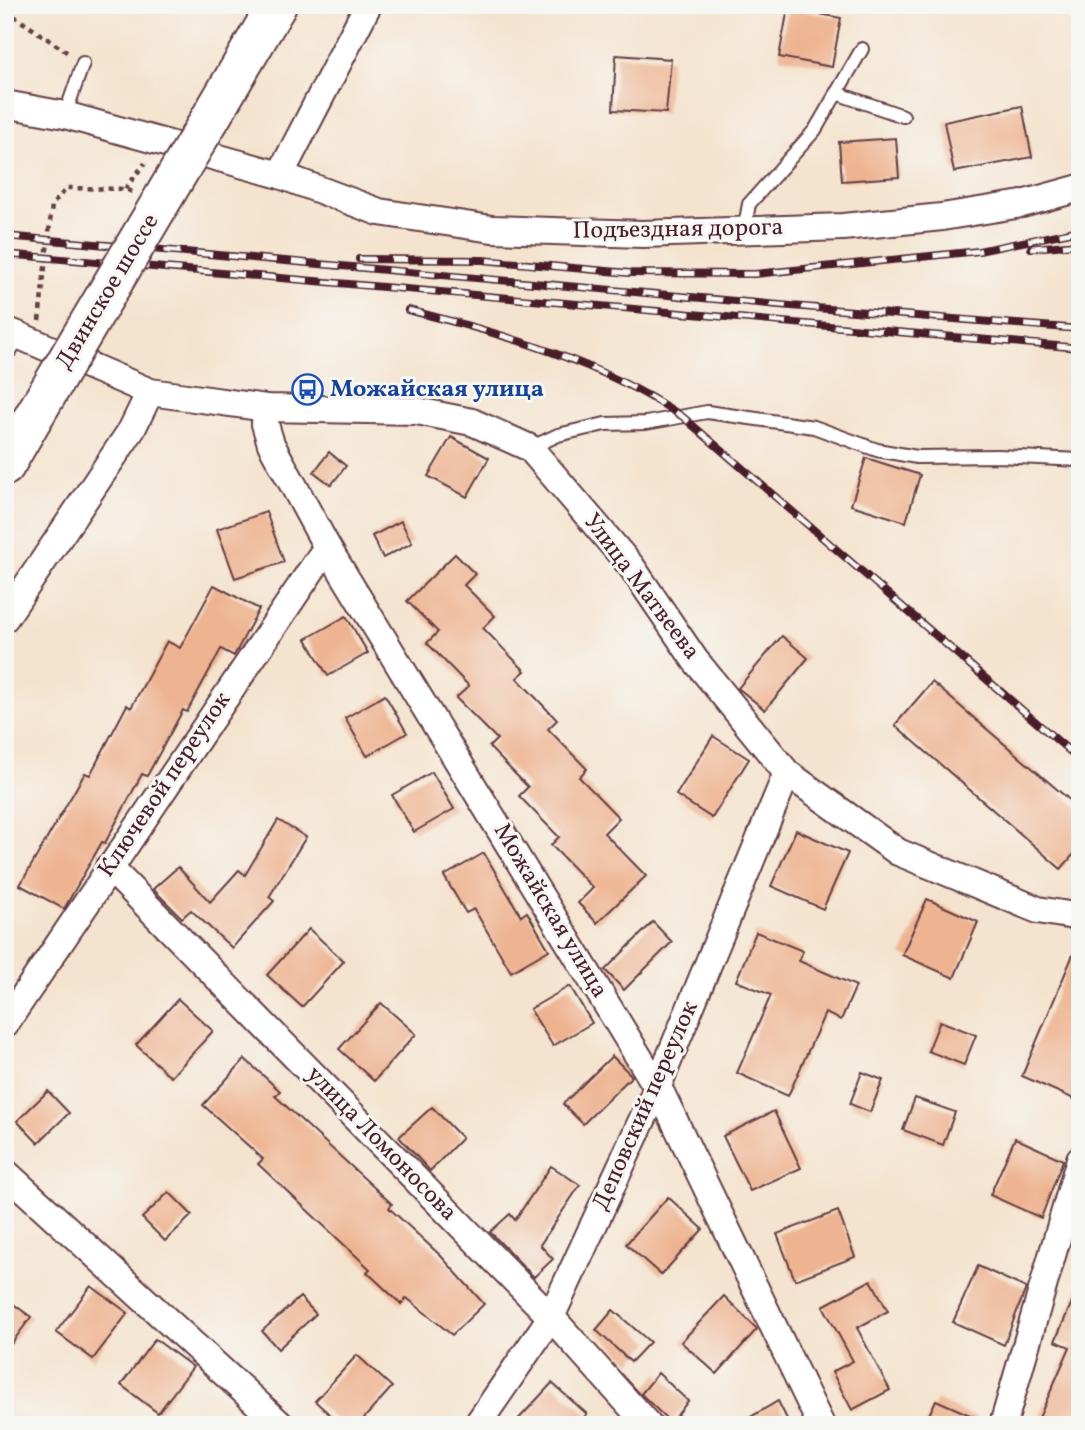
<svg xmlns="http://www.w3.org/2000/svg" width="1085" height="1430" font-family="Vollkorn,serif">
<style>
.building{fill:#eeb390}
.lines{fill:none;stroke-linecap:round;stroke-linejoin:round}
.service-casing{stroke:#643c43;stroke-width:16}
.minor-casing{stroke:#643c43;stroke-width:30}
.primary-casing{stroke:#643c43;stroke-width:42}
.path{stroke:#643c43;stroke-width:4.5;stroke-dasharray:5 5;stroke-linecap:butt}
.service{stroke:#fff;stroke-width:12}
.minor{stroke:#fff;stroke-width:26}
.primary{stroke:#fff;stroke-width:38}
.rail-casing{stroke:#4a1f2b;stroke-width:8}
.rail{stroke:#f6f6f2;stroke-width:5;stroke-dasharray:16;stroke-linecap:butt}
.primary-bridge-casing{stroke:#643c43;stroke-width:42;stroke-linecap:butt}
.primary-bridge{stroke:#fff;stroke-width:38}
.labels{text-anchor:middle;dominant-baseline:central;stroke-width:6;stroke-linejoin:round;paint-order:stroke}
.street-label{font-size:24px;fill:#4a1f2b;stroke:#f6f6f2}
.transit-label{font-size:24px;font-weight:bold;fill:#164399;stroke:#f6f6f2;text-anchor:start}
</style>
<rect width="100%" height="100%" fill="#f6f6f2"/>
<filter id="ink" filterUnits="userSpaceOnUse"><feTurbulence type="fractalNoise" baseFrequency=".0143" numOctaves="2"/><feDisplacementMap in="SourceGraphic" scale="14" xChannelSelector="R" yChannelSelector="G"/><feConvolveMatrix kernelMatrix="1 2 1 2 8 2 1 2 1" color-interpolation-filters="sRGB"/></filter>
<filter id="wash" filterUnits="userSpaceOnUse"><feTurbulence type="fractalNoise" baseFrequency=".00686" numOctaves="4" result="noise"/><feDisplacementMap in="SourceGraphic" scale="28" xChannelSelector="R" yChannelSelector="G"/><feGaussianBlur stdDeviation="1.57" result="paint"/><feColorMatrix in="noise" values="0 0 0 0 0 0 0 0 0 0 0 0 0 0 0 0 0 1.4 0 .05"/><feComposite in="paint" operator="in"/></filter>
<g filter="url(#wash)">
<rect width="100%" height="100%" fill="#f4e3ce"/>
<g id="blocks">
<!-- building -->
<g class="building">
<path d="M788 8 841 18 832 67 779 57Z"/>
<path d="M616 55 671 59 666 113 613 110Z"/>
<path d="M1022 106 1032 157 954 172 944 122Z"/>
<path d="M896 138 899 177 842 181 839 142Z"/>
<path d="M451 437 489 458 467 497 428 476Z"/>
<path d="M329 452 346 466 331 485 314 472Z"/>
<path d="M866 458 920 475 906 522 851 505Z"/>
<path d="M266 512 284 562 235 578 217 529Z"/>
<path d="M401 521 412 543 383 558 372 536Z"/>
<path d="M455 554 475 574 464 585 495 616 483 628 525 671 517 678 557 720 548 729 587 769 579 777 619 818 604 833 646 876 597 923 578 903 593 888 551 845 559 837 519 796 528 787 489 747 497 739 456 698 469 686 427 643 438 632 407 601Z"/>
<path d="M214 585 259 609 234 656 221 649 187 712 183 710 147 776 142 774 105 843 102 842 64 909 20 885 85 773 90 775 127 705 131 708 167 641 180 648Z"/>
<path d="M346 616 368 653 328 676 306 639Z"/>
<path d="M782 636 808 658 765 710 738 688Z"/>
<path d="M932 682 1080 809V847L1061 869 895 725Z"/>
<path d="M385 695 407 733 367 756 345 718Z"/>
<path d="M713 736 749 759 712 818 676 795Z"/>
<path d="M432 772 454 809 414 832 392 795Z"/>
<path d="M278 820 306 837 269 897 274 901 232 948 191 910 182 918 153 889 178 867 210 902 239 870 245 875Z"/>
<path d="M796 830 848 853 823 909 771 886Z"/>
<path d="M484 853 521 916 527 912 549 950 511 972 474 909 466 913 444 876Z"/>
<path d="M927 899 978 922 954 978 902 955Z"/>
<path d="M653 922 672 942 624 990 605 970Z"/>
<path d="M309 929 344 961 302 1007 267 975Z"/>
<path d="M756 932 803 951 799 961 856 986 841 1020 825 1013 788 1096 737 1073 771 995 736 981Z"/>
<path d="M1080 938V1086L1074 1099 1022 1076Z"/>
<path d="M570 986 592 1023 553 1046 530 1009Z"/>
<path d="M178 999 213 1031 171 1077 136 1045Z"/>
<path d="M381 1003 416 1034 374 1081 339 1049Z"/>
<path d="M940 1021 976 1035 964 1065 928 1051Z"/>
<path d="M612 1056 632 1076 583 1124 563 1104Z"/>
<path d="M245 1059 280 1091 275 1096 392 1204 389 1208 441 1256 484 1304 452 1335 407 1298 401 1304 367 1272 370 1269 258 1164 263 1159 203 1105Z"/>
<path d="M862 1072 883 1080 870 1112 850 1104Z"/>
<path d="M48 1091 69 1113 38 1143 17 1121Z"/>
<path d="M915 1098 955 1112 943 1145 903 1130Z"/>
<path d="M432 1107 462 1138 430 1171 399 1137Z"/>
<path d="M774 1111 801 1168 750 1191 723 1136Z"/>
<path d="M1015 1138 1063 1160 1041 1218 990 1195Z"/>
<path d="M551 1166 580 1185 540 1245 553 1259 534 1277 490 1232 510 1214 515 1220Z"/>
<path d="M169 1192 192 1215 165 1241 142 1218Z"/>
<path d="M668 1197 703 1229 661 1275 626 1244Z"/>
<path d="M838 1211 855 1257 795 1280 777 1234Z"/>
<path d="M978 1266 1026 1288 1004 1345 953 1322Z"/>
<path d="M871 1280 888 1311 857 1328 890 1390 852 1410 832 1372 853 1361 823 1306Z"/>
<path d="M1080 1284V1425H1048L1038 1420 1070 1347 1055 1341Z"/>
<path d="M91 1286 128 1313 93 1359 56 1332Z"/>
<path d="M724 1296 757 1329 717 1374 681 1342Z"/>
<path d="M300 1297 316 1314 278 1349 262 1331Z"/>
<path d="M5 1298 31 1317 5 1352Z"/>
<path d="M613 1310 650 1342 631 1362 596 1330Z"/>
<path d="M155 1339 193 1367 158 1413 121 1385Z"/>
<path d="M357 1355 392 1387 358 1425H341L315 1401Z"/>
<path d="M658 1373 688 1401 671 1423 641 1394Z"/>
<path d="M552 1383 587 1414 577 1425H513Z"/>
<path d="M936 1400 988 1423V1425H924Z"/>
<path d="M778 1401 790 1425H737Z"/>
</g>
</g>
</g>
<g filter="url(#ink)">
<use href="#blocks" fill-opacity="0" stroke="#643c43" stroke-width="2"/>
<g class="lines">
<defs>
<g id="service">
<path d="M836 93 903 116"/>
<path d="M65 115 83 63"/>
<path d="M744 231 749 204 815 130 862 49"/>
<path d="M530 448 558 435 605 424 646 423 707 412 814 427 877 450 917 457 998 456 1080 460"/>
</g>
<g id="minor">
<path d="M5 104 65 115 280 175 379 212 492 229 643 234 843 227 942 217 1022 204 1080 188"/>
<path d="M280 175 368 5"/>
<path d="M5 346 13 333 150 392 266 408 417 411 472 422 530 448 631 566 695 660 787 773 898 852 1038 910 1080 917"/>
<path d="M266 408 265 424 271 444 327 547 662 1095 821 1425"/>
<path d="M5 618 132 429 150 392"/>
<path d="M109 867 551 1317 648 1425"/>
<path d="M5 1024 327 547"/>
<path d="M5 1172 281 1425"/>
<path d="M477 1425 551 1317 657 1088 787 773"/>
<path d="M1003 1425 1080 1159"/>
</g>
<g id="primary">
<path d="M210 119 277 5"/>
<path d="M5 466 34 416"/>
</g>
</defs>
<!-- service casing -->
<use href="#service" class="service-casing"/>
<!-- minor casing -->
<use href="#minor" class="minor-casing"/>
<!-- primary casing -->
<use href="#primary" class="primary-casing"/>
<!-- path -->
<g class="path">
<path d="M5 10 71 55"/>
<path d="M125 189 145 163"/>
<path d="M39 321 52 205 67 188 125 189 135 193"/>
</g>
<!-- service -->
<use href="#service" class="service"/>
<!-- minor -->
<use href="#minor" class="minor"/>
<!-- primary -->
<use href="#primary" class="primary"/>
<defs>
<g id="rail">
<path d="M5 236 791 306 1080 329"/>
<path d="M1031 248 1080 244"/>
<path d="M5 254 1080 348"/>
<path d="M359 259 482 260 630 273 755 274 979 251 1080 230"/>
<path d="M408 310C504 334 599 361 683 417L1080 760"/>
</g>
</defs>
<!-- rail casing -->
<use href="#rail" class="rail-casing"/>
<!-- rail -->
<use href="#rail" class="rail"/>
<defs>
<path id="primary-bridge" d="M34 416 210 119"/>
</defs>
<!-- primary-bridge casing -->
<use href="#primary-bridge" class="primary-bridge-casing"/>
<!-- primary-bridge -->
<use href="#primary-bridge" class="primary-bridge"/>
</g>
</g>
<!-- icons -->
<defs>
<symbol id="bus-ring" viewBox="-11 -11 22 22"><circle r="9.5" fill="#f6f6f2" stroke="#1a4fb4" stroke-width="1.5"/><path d="M-5-6H5V4H4V6H2V4H-2V6H-4V4H-5ZM-3.5-4V0h7V-4ZM-3.5 1.2v1.5H-2V1.2ZM2 1.2v1.5H3.5V1.2Z" fill="#1a4fb4"/></symbol>
</defs>
<g fill-rule="evenodd">
<use href="#bus-ring" x="290" y="372" width="35" height="35"/>
</g>
<g class="labels">
<!-- street labels -->
<g class="street-label">
<text transform="translate(678 230) rotate(-1)">Подъездная дорога</text>
<text transform="translate(108 292) rotate(-59)">Двинское шоссе</text>
<text transform="translate(641 587) rotate(53)">Улица Матвеева</text>
<text transform="translate(165 785) rotate(-56)">Ключевой переулок</text>
<text transform="translate(550 911) rotate(59)">Можайская улица</text>
<text transform="translate(646 1106) rotate(-66)">Деповский переулок</text>
<text transform="translate(381 1144) rotate(46)">улица Ломоносова</text>
</g>
<!-- transit labels -->
<g class="transit-label">
<text x="330" y="390">Можайская улица</text>
</g>
</g>
<!-- margin -->
<rect width="1085" height="1430" fill="none" stroke="#f6f6f2" stroke-width="28"/>
</svg>
